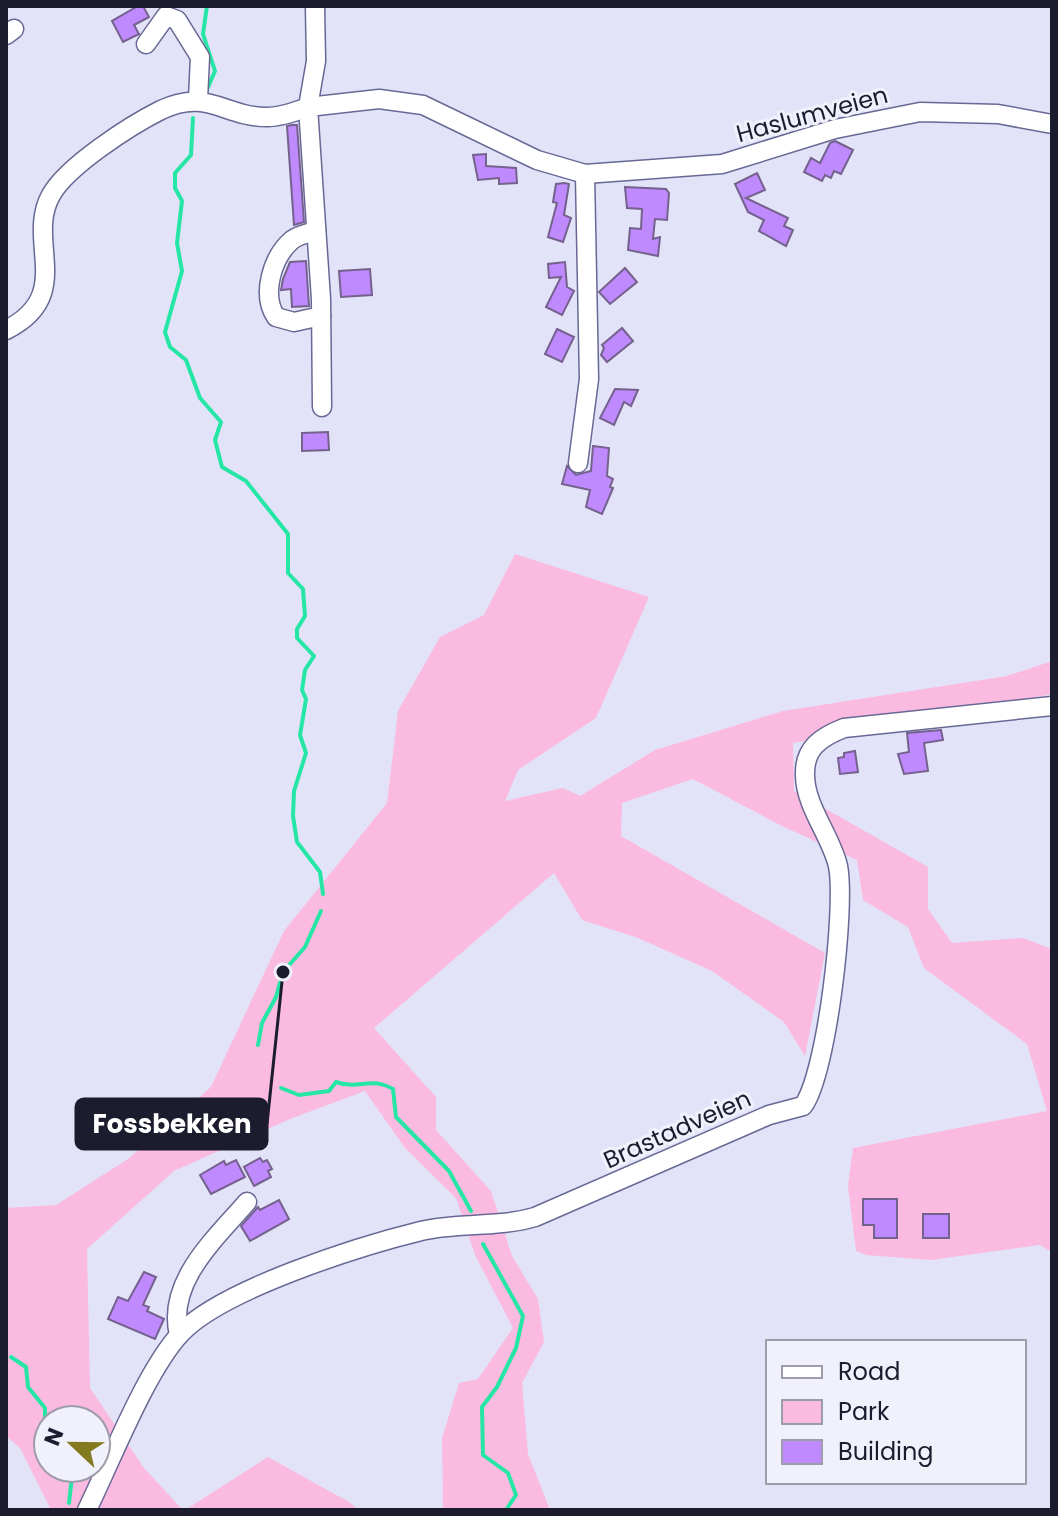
<svg xmlns="http://www.w3.org/2000/svg" width="1058" height="1516" font-family="Poppins,sans-serif">
<style>
.green{fill:#fbbae0;fill-rule:evenodd}
.lines{fill:none;stroke-linecap:round;stroke-linejoin:round}
.stream{stroke:#26e6a6;stroke-width:4}
.building{fill:#bf8afd;stroke:#74618d;stroke-width:2}
.minor-casing{stroke:#686895;stroke-width:21}
.minor{stroke:#fff;stroke-width:18}
.labels{text-anchor:middle;dominant-baseline:central;stroke-width:6;stroke-linejoin:round;paint-order:stroke}
.street-label{font-size:24px;fill:#1c1c2f;stroke:#f1f1fc}
.leader{fill:none;stroke:#1c1c2f;stroke-width:3}
.callout-dot{fill:#1c1c2f;stroke:#f1f1fc;stroke-width:3}
.callout{fill:#1c1c2f;stroke:#1c1c2f;stroke-width:3}
.callout-label{font-size:26px;text-anchor:middle;font-weight:bold;fill:#fff}
</style>
<rect width="100%" height="100%" fill="#e2e3f8"/>
<!-- green -->
<g class="green">
<path d="M515 554 649 597 596 718 518 770 505 801 563 788 580 796 655 750 783 711 1007 676 1052 661V694L793 743 794 791 928 867V909L952 943 1023 938 1052 949V1252L1040 1245 931 1260 866 1255 856 1251 848 1186 853 1148 1047 1111 1027 1044 924 968 908 927 863 900 857 860 782 826 693 779 622 803 621 836 825 953 805 1056 784 1022 712 971 638 938 582 920 554 873 374 1028 436 1097V1130L491 1191 512 1256 538 1299 544 1342 522 1383 528 1454 550 1510H443L442 1438 459 1383 478 1379 513 1328 475 1255 456 1198 405 1148 365 1091 290 1119 174 1171 87 1249 90 1388 144 1468 183 1510H51L20 1448 6 1436V1208L56 1205 128 1159 211 1087 284 931 387 803 398 711 440 637 484 615ZM48 1420H96V1468H48Z"/>
<path d="M268 1457 349 1502 359 1510H185Z"/>
</g>
<g class="lines">
<!-- stream -->
<g class="stream">
<path d="M206 92 215 71 203 34 207 6"/>
<path d="M193 118 191 155 175 173V188L182 201 177 243 182 271 165 332 170 347 186 360 200 398 221 422 215 440 222 467 246 481 288 534V573L303 589 305 616 297 629V638L314 656 305 670 302 690 306 699 300 735 306 753 294 791 293 816 297 842 320 872 323 894"/>
<path d="M258 1045 262 1023 276 997 283 972 305 947 321 911"/>
<path d="M281 1088 299 1095 329 1091 336 1082C358 1090 371 1076 393 1089L396 1117 449 1171 471 1211"/>
<path d="M483 1244 523 1316 516 1348 497 1387 482 1407 483 1455 508 1473 516 1495 506 1510"/>
<path d="M11 1357 26 1367 28 1387 45 1408V1421L48 1423"/>
<path d="M69 1503 73 1468"/>
</g>
</g>
<!-- building -->
<g class="building">
<path d="M138 6H143L149 17 134 25 139 34 123 42 112 21Z"/>
<path d="M292 125H297L304 222 294 225 287 126Z"/>
<path d="M835 141 853 150 841 174 834 171 831 178 825 175 822 181 804 172 811 158 820 163 830 143Z"/>
<path d="M486 154V166L516 168 517 183 499 184V178L478 180 473 155Z"/>
<path d="M757 173 765 190 746 198 788 218 784 226 793 230 786 246 759 231 764 220 748 212 735 184Z"/>
<path d="M564 183 569 184 564 215 571 218 563 242 548 237 557 203 553 202 556 184Z"/>
<path d="M625 187 666 189 669 193 667 220 655 219 653 239 660 237 658 256 628 250 630 228 641 229 642 209 627 208Z"/>
<path d="M306 261 309 306 292 307 291 289 281 290 283 279 290 262Z"/>
<path d="M565 262 567 287 574 291 562 315 546 307 561 277 549 278 548 264Z"/>
<path d="M625 268 637 282 610 304 599 292Z"/>
<path d="M370 269 372 295 341 297 339 271Z"/>
<path d="M622 328 633 341 607 362 601 355 604 348 602 345Z"/>
<path d="M557 329 574 337 562 362 545 354Z"/>
<path d="M615 389 638 390 631 406 624 402 614 425 600 418Z"/>
<path d="M328 432 329 450 302 451V433Z"/>
<path d="M593 446 609 448 607 476 613 479 610 487 613 488 602 514 586 507 590 490 562 484 567 466 576 475 591 471Z"/>
<path d="M941 730 943 740 924 743 928 771 904 774 898 754 909 752 907 733Z"/>
<path d="M855 751 858 772 840 774 838 758 844 757V753Z"/>
<path d="M260 1158 263 1162 267 1160 272 1169 268 1171 271 1177 254 1186 244 1167Z"/>
<path d="M236 1160 245 1177 211 1194 200 1175 224 1161 226 1165Z"/>
<path d="M863 1199H897V1238H874V1225H863Z"/>
<path d="M279 1200 289 1219 250 1241 241 1226 258 1207 260 1210Z"/>
<rect x="923" y="1214" width="26" height="24"/>
<path d="M144 1272 156 1277 143 1305 149 1307 147 1311 164 1319 155 1339 108 1319 118 1297 128 1301Z"/>
</g>
<g class="lines">
<defs>
<g id="minor">
<path d="M6 35 14 29"/>
<path d="M146 44 166 16 177 20 200 57 198 99"/>
<path d="M316 231C308 233 298 235 292 240 272 257 261 295 276 317L294 322 321 316"/>
<path d="M6 330C76 295 25 241 51 195 67 166 131 125 161 110 208 88 224 117 267 117 281 117 295 112 308 107L316 61 315 6"/>
<path d="M322 407 321 299 308 107 379 99 423 105 537 160 585 174 722 164 835 129 920 112 998 114 1052 124"/>
<path d="M578 463 589 379 585 174"/>
<path d="M179 1335C166 1282 216 1238 247 1202"/>
<path d="M87 1510C111 1461 146 1370 181 1333 223 1289 360 1246 421 1231 458 1222 498 1228 535 1217L769 1115 803 1106C827 1074 846 907 838 866 831 836 805 806 805 775 804 748 821 737 844 728L1052 706"/>
</g>
</defs>
<!-- minor casing -->
<use href="#minor" class="minor-casing"/>
<!-- minor -->
<use href="#minor" class="minor"/>
</g>
<g class="labels">
<!-- street labels -->
<g class="street-label">
<text transform="translate(812 114) rotate(-15)">Haslumveien</text>
<text transform="translate(677 1129) rotate(-24)">Brastadveien</text>
</g>
</g>
<!-- callouts -->
<path class="leader" d="M283 972L267 1124"/>
<circle class="callout-dot" cx="283" cy="972" r="8"/>
<rect class="callout" x="76" y="1099" width="191" height="50" rx="8"/>
<g class="callout-label">
<text x="172" y="1133">Fossbekken</text>
</g>
<!-- border -->
<rect width="1058" height="1516" fill="none" stroke="#1c1c2f" stroke-width="16"/>
<!-- legend -->
<rect x="766" y="1340" width="260" height="144" fill="#f1f1fc" stroke="#9c9caa" stroke-width="2"/>
<rect x="782" y="1366" width="40" height="12" fill="#ffffff" stroke="#9c9caa" stroke-width="2"/>
<text x="838" y="1380" font-size="24" fill="#1c1c2f">Road</text>
<rect x="782" y="1400" width="40" height="24" fill="#fbbae0" stroke="#9c9caa" stroke-width="2"/>
<text x="838" y="1420" font-size="24" fill="#1c1c2f">Park</text>
<rect x="782" y="1440" width="40" height="24" fill="#bf8afd" stroke="#9c9caa" stroke-width="2"/>
<text x="838" y="1460" font-size="24" fill="#1c1c2f">Building</text>
<!-- north arrow -->
<g transform="translate(72 1444) rotate(292)"><circle r="38" fill="#f1f1fc" stroke="#9c9caa" stroke-width="2"/>
<path d="M0-6L14 30L0 20L-14 30Z" fill="#837a20"/>
<text y="-12" font-size="22" font-weight="bold" text-anchor="middle" fill="#1c1c2f">N</text>
</g>
</svg>
